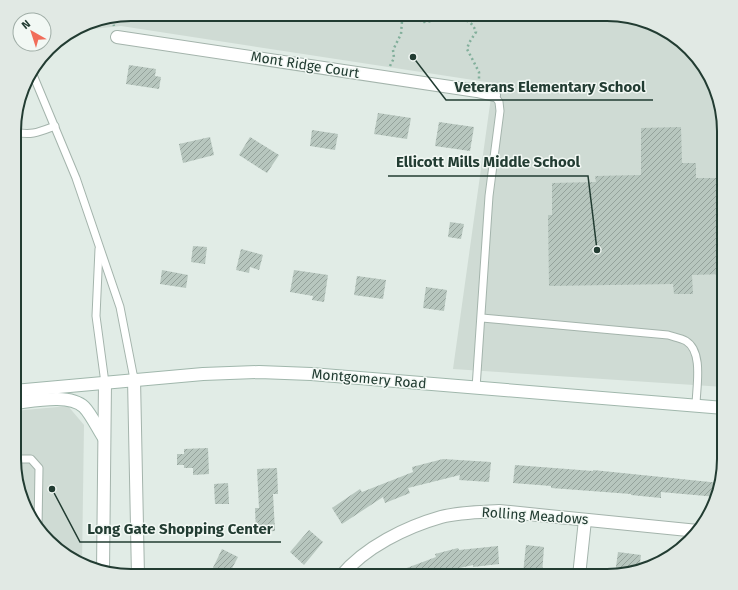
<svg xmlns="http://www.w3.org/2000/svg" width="738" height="590" font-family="'Fira Sans',sans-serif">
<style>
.built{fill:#cfdbd4}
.building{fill:url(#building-hatch)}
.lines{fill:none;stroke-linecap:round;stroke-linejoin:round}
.service-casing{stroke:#a4b4ac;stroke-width:9}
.minor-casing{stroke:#a4b4ac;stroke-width:14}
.tertiary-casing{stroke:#a4b4ac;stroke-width:14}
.secondary-casing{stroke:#a0b7ac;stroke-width:14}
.path{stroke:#82af9b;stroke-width:2.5;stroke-dasharray:2 3;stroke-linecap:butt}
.service{stroke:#fff;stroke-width:7}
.minor{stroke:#fff;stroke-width:12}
.tertiary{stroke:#fff;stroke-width:12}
.secondary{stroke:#fff;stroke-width:12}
.labels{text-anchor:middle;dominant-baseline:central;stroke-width:3;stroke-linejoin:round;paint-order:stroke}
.street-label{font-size:14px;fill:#223c32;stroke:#f2f8f4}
.rim{fill:none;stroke:#223c32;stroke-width:2}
.leader{fill:none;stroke:#223c32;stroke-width:1.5}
.callout-dot{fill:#223c32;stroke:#f2f8f4;stroke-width:1.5}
.callout-label{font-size:15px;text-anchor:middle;font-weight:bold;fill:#223c32;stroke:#f2f8f4;stroke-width:3;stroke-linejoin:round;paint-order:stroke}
</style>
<defs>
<pattern id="building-hatch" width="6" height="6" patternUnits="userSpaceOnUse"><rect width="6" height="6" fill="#b7c6be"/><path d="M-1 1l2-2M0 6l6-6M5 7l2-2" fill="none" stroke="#94a29b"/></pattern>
</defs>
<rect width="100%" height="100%" fill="#e1ece6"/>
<!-- built -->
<g class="built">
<path d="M131 14H615L652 23 684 43 712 79 724 130V387L453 369 493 83 121 26 74 31 93 20Z"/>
<path d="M68 406 84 425 82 564 54 547 26 511 14 467V411Z"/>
</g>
<!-- building -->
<g class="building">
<path d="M129 65 156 69 155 76 161 77 159 89 126 84Z"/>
<path d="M378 113 411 118 407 139 374 134Z"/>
<path d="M439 122 474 127 470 151 435 146Z"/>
<path d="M681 127 682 163H696V178H724V274L692 275 693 294H674L673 284 549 286 548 215H552V183L596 182 595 176 641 175V128Z"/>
<path d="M312 130 338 134 335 150 310 146Z"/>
<path d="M210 137 214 155 183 163 179 144Z"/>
<path d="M250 137 279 155 267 173 239 155Z"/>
<path d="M450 222 464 224 461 239 448 237Z"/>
<path d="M193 246 207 247 205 264 191 262Z"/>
<path d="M241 249 263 255 259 270 250 267 249 273 236 270Z"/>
<path d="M162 270 188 275 186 288 160 284Z"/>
<path d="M294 270 328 275 324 302 312 300 313 296 290 292Z"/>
<path d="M357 276 386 280 383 299 354 295Z"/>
<path d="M426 287 447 290 444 311 423 308Z"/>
<path d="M208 448 209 474 193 475V468H184V465H177V454H184V449Z"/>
<path d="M443 459 491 462 489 482 459 480 460 475 408 488 410 493 385 503 383 497 342 524 332 508 360 489 362 492 413 472 412 467Z"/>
<path d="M515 465 593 471V470L720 483 717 497 661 492V498L631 495V494L551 488V486L513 483Z"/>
<path d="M277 468 278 494H273L275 531 256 532 255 508H259L257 469Z"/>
<path d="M228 483 229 504H215L214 484Z"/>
<path d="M309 530 323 542 304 565 290 552Z"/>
<path d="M526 545 544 547 542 575 523 573Z"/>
<path d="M498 546 499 564 473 567V565L424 576H388V575L436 557 435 554 458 548 459 550Z"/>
<path d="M222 549 238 557 228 576H209Z"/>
<path d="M618 552 641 555 639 570 615 574Z"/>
</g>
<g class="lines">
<defs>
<g id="service">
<path d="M31 70 76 178 120 307 134 379"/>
<path d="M15 132C31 136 39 132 55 126"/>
<path d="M99 249 96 316 105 383"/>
<path d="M482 318 668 335C674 337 681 338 686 341 704 352 696 388 696 406"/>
<path d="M724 328C721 322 719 313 724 308"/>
<path d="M476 388 489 196 500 111 499 102 494 95"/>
<path d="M14 459H31L39 468 38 527"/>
</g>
<g id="minor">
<path d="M117 37 477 91 494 95"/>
<path d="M341 576C365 547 406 527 441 517 460 512 480 512 499 511L698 531"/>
<path d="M579 576 585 520"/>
</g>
<g id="tertiary">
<path d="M134 379 138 576"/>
<path d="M103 571 105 383"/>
</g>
<g id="secondary">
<path d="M14 391 203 374 259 372 311 374 724 408"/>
<path d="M14 403C33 401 70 393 84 407 91 414 98 429 104 438"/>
</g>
</defs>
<!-- service casing -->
<use href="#service" class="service-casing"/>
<!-- minor casing -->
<use href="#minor" class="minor-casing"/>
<!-- tertiary casing -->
<use href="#tertiary" class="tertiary-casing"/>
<!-- secondary casing -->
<use href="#secondary" class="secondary-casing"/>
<!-- path -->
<g class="path">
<path d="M452 17C464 19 472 20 476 32L469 43 467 49 479 72V79"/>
<path d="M107 18 113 22 114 26"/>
<path d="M390 66 394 58 393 50 401 34 402 21 414 19 424 22 433 21 438 19 452 17 453 14"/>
</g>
<!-- service -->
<use href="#service" class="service"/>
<!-- minor -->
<use href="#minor" class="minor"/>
<!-- tertiary -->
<use href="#tertiary" class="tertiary"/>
<!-- secondary -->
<use href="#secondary" class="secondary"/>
</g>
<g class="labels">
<!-- street labels -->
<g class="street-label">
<text transform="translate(305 65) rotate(9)">Mont Ridge Court</text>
<text transform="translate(369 379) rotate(5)">Montgomery Road</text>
<text transform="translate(535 516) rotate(4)">Rolling Meadows</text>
</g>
</g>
<!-- crop -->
<path d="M0 0H738V590H0ZM131 21H607A110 110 0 0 1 717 131V459A110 110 0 0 1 607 569H131A110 110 0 0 1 21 459V131A110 110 0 0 1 131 21Z" fill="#e1e9e4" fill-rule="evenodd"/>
<path class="rim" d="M131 21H607A110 110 0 0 1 717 131V459A110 110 0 0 1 607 569H131A110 110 0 0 1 21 459V131A110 110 0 0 1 131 21Z"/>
<!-- callouts -->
<path class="leader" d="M413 57L446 100H653M597 250L588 176H388M52 489L80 542H281"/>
<g class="callout-dot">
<circle cx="413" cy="57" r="4"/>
<circle cx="597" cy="250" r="4"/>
<circle cx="52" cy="489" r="4"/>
</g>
<g class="callout-label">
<text x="550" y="92">Veterans Elementary School</text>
<text x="488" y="167">Ellicott Mills Middle School</text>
<text x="180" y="534">Long Gate Shopping Center</text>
</g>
<!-- north arrow -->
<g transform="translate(32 32) rotate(321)"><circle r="19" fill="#f2f8f4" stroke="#9fada6"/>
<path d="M0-3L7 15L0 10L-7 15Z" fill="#f16d5a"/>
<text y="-6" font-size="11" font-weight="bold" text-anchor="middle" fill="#223c32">N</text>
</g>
</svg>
